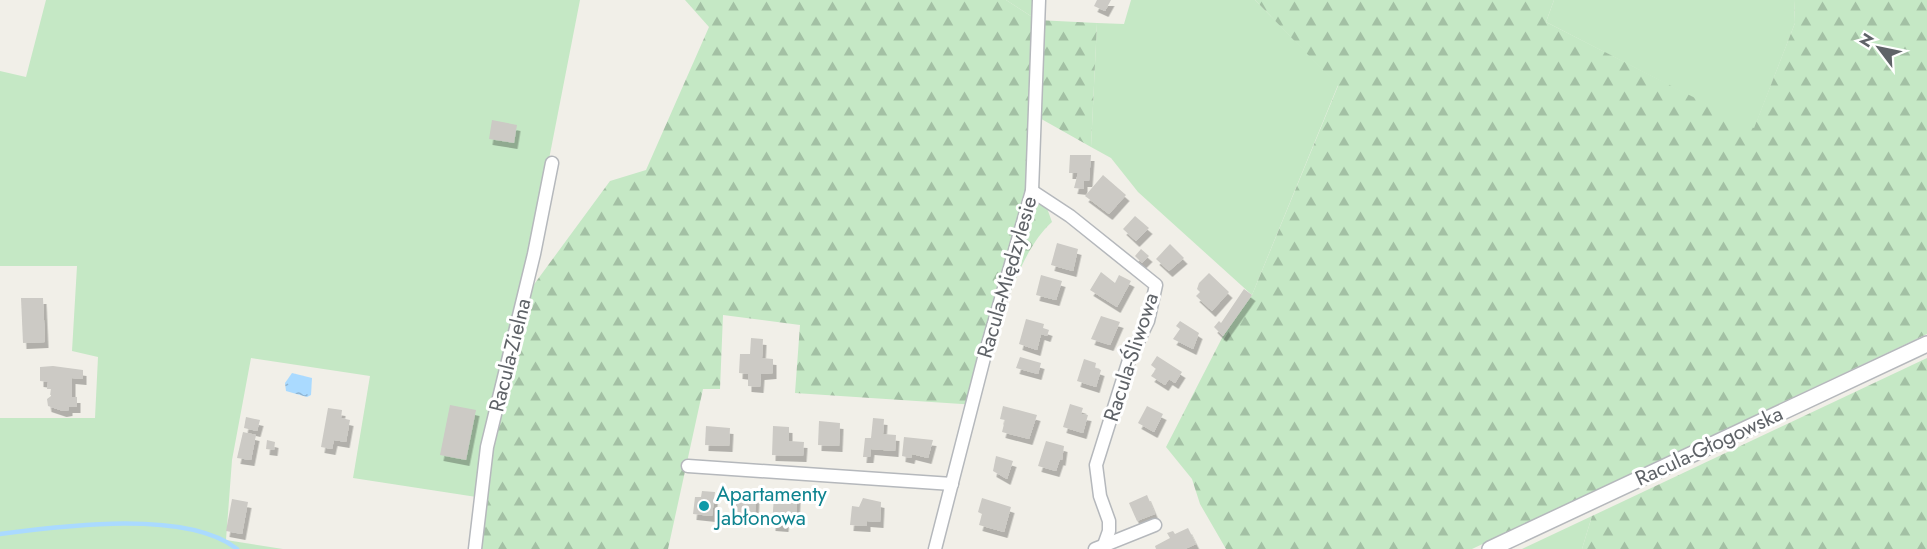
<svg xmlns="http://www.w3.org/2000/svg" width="1927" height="549" font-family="Jost,sans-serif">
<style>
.green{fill:#c5e8c5}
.forest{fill:url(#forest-firs)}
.water{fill:url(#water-ripples)}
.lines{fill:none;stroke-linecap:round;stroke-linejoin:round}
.stream{stroke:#aadaff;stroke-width:4.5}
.building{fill:#cccac5;filter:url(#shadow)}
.minor-casing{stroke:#b5b8bc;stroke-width:15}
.tertiary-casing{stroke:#b5b8bc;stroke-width:18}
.minor{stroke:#fff;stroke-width:12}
.tertiary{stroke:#fff;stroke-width:15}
.culture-dot{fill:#0f9aa8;stroke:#fff;stroke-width:2}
.labels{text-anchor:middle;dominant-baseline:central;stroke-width:6;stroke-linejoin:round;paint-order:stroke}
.street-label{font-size:21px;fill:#5f6368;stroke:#fff}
.culture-label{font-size:21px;fill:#0d838f;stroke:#fff;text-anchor:start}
</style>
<defs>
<pattern id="forest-firs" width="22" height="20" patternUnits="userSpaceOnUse" patternTransform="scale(1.5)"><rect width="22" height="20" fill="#c5e8c5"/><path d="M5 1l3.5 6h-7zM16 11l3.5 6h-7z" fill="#a3c0a4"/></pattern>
<pattern id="water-ripples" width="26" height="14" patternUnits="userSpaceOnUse" patternTransform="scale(1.5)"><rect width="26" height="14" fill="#aadaff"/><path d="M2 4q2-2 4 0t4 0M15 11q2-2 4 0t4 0" fill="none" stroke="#8eb4d2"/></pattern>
<filter id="shadow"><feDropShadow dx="3.5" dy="6" stdDeviation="0" flood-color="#0004"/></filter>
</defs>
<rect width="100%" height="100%" fill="#f1efe8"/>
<!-- green -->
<g class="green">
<path d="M46 0H580L483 498 353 478 370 376 251 358 232 460 226 540 283 549H0V418H95L98 357 72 351 77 266H0V71L26 77Z"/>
<path d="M1006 0H1039L1037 20Z"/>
<path d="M1131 0H1255L1338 85 1252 295 1138 192 1111 158 1091 147 1097 23 1124 24Z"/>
<path d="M1554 0H1794L1795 23 1754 129 1546 22Z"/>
<path d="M1592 516 1582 549H1522Z"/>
</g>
<!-- forest -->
<g class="forest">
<path d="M685 0H1006L1037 20 1097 23 1091 147 1036 116 1039 186 1052 222C1013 256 991 354 977 405L795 393 800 325 723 315 720 389H703L668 549H478L483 498 524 298 610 181 646 170 709 27Z"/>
<path d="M1255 0H1554L1546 22 1754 128 1795 23 1794 0H1927V334L1472 549H1226L1200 504 1192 479 1166 447 1223 336 1252 295 1338 86Z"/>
<path d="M1927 358V549H1582L1592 516Z"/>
</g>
<!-- water -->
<path class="water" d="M292 373 312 378 311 395 307 397 286 391 285 383Z"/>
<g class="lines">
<!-- stream -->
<path class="stream" d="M0 534C61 526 187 509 237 549"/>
</g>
<!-- building -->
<g class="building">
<path d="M1097 0H1111L1105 11 1094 6Z"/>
<path d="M492 120 517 125 514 143 489 139Z"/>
<path d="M1070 155H1091L1089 181H1084V189L1074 188 1078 173H1069Z"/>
<path d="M1103 175 1126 195 1109 214 1085 196Z"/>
<path d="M1135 216 1149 228 1136 241 1123 229Z"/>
<path d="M1057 243 1078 249 1073 271 1051 265Z"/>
<path d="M1170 244 1184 258 1169 271 1156 259Z"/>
<path d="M1141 249 1149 256 1142 263 1135 256Z"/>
<path d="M1101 272 1115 283 1119 275 1131 281 1117 307 1090 290Z"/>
<path d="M1209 273 1229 292 1212 311 1196 296 1200 292 1197 289 1199 283Z"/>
<path d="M1041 275 1062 281 1056 300 1036 295Z"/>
<path d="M1244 289 1252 295 1223 336 1214 327 1219 321 1221 323Z"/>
<path d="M21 298H43L45 342 23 343Z"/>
<path d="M1101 316 1120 322 1110 345 1091 339Z"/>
<path d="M1026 319 1044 324 1043 328 1049 330 1047 336 1041 334 1037 350 1019 344Z"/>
<path d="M1180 321 1199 333 1193 349 1173 339 1180 329 1176 326Z"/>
<path d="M751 338 763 339 762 358 773 359V373L761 374 760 387 748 386V374L739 373 740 354H750Z"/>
<path d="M1157 356 1182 372 1175 383 1169 379 1165 385 1151 376 1156 369 1151 365Z"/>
<path d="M1020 357 1041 363 1038 374 1016 368Z"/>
<path d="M1084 359 1096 363 1095 368 1101 370 1096 387 1077 381Z"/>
<path d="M53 366 83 370V379L72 378V397H77V407H69V410L63 411 48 406 47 399 51 396V389H47L48 382 40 381V367Z"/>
<path d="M1070 404 1083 408 1081 414 1088 415 1083 433 1063 427Z"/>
<path d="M450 405 476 410 466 460 440 455Z"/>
<path d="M1003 406 1037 415 1029 439 1002 432 1005 420 1000 419Z"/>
<path d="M1147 406 1163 414 1154 432 1138 423Z"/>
<path d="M328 408 342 410 341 418 350 420 346 442 334 440 332 449 321 447Z"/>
<path d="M246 417 260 420 257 431 244 428Z"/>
<path d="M873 418 884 419 883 434 896 435 895 451 871 449 870 457H863L865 438H871Z"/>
<path d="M819 421 840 423 839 446 818 445Z"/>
<path d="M706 426 730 428 729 446 705 445Z"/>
<path d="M773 426 789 427V441L804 442 803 456 772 455Z"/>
<path d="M243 432 256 435 251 460 237 458Z"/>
<path d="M904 437 933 440 928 458 912 454 911 458 902 456Z"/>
<path d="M267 440 275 442 274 450 266 449Z"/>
<path d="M1046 441 1064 446 1062 460 1060 459 1056 471 1038 466Z"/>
<path d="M996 456 1013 461 1007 479 993 471Z"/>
<path d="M702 491 715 492 712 516 693 514 695 497H701Z"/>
<path d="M732 493 756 495 755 513 730 512Z"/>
<path d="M1147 495 1155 514 1137 521 1129 503Z"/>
<path d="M774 496 797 497 796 516H786L785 526 772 525Z"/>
<path d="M863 498 881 502 880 522 867 521V526L850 525 852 506 859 507Z"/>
<path d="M982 498 1011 507 1004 532 979 525 982 514 978 512Z"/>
<path d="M232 499 248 502 242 534 226 531Z"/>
<path d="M1188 528 1196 544 1185 549H1156L1155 546 1170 538 1167 533 1173 531 1175 534Z"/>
</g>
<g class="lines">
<defs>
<g id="minor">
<path d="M1032 191 1070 216 1156 285 1148 321 1129 360 1096 465 1100 496 1109 521V531L1104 545"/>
<path d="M688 466 952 484"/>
<path d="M475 549 487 447 534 254 552 163"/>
<path d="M935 549 984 358 1032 191 1039 0"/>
<path d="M1095 549 1155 525"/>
</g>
<path id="tertiary" d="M1490 549 1927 344"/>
</defs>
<!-- minor casing -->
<use href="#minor" class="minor-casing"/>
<!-- tertiary casing -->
<use href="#tertiary" class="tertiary-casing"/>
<!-- minor -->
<use href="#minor" class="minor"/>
<!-- tertiary -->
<use href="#tertiary" class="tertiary"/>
</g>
<!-- markers -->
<circle class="culture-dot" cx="704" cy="506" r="6"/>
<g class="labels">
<!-- street labels -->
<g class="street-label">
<text transform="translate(1007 277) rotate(-74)">Racula-Międzylesie</text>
<text transform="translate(510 355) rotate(-76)">Racula-Zielna</text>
<text transform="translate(1131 357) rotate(-72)">Racula-Śliwowa</text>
<text transform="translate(1709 446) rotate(-25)">Racula-Głogowska</text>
</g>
<!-- culture labels -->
<g class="culture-label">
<text x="716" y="494">Apartamenty<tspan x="716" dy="24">Jabłonowa</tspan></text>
</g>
</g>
<!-- north arrow -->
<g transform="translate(1879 48) rotate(302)" stroke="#ffffff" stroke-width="4.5" paint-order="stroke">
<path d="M0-4.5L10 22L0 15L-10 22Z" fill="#5f6368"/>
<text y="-9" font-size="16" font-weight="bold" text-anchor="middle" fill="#5f6368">N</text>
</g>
</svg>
